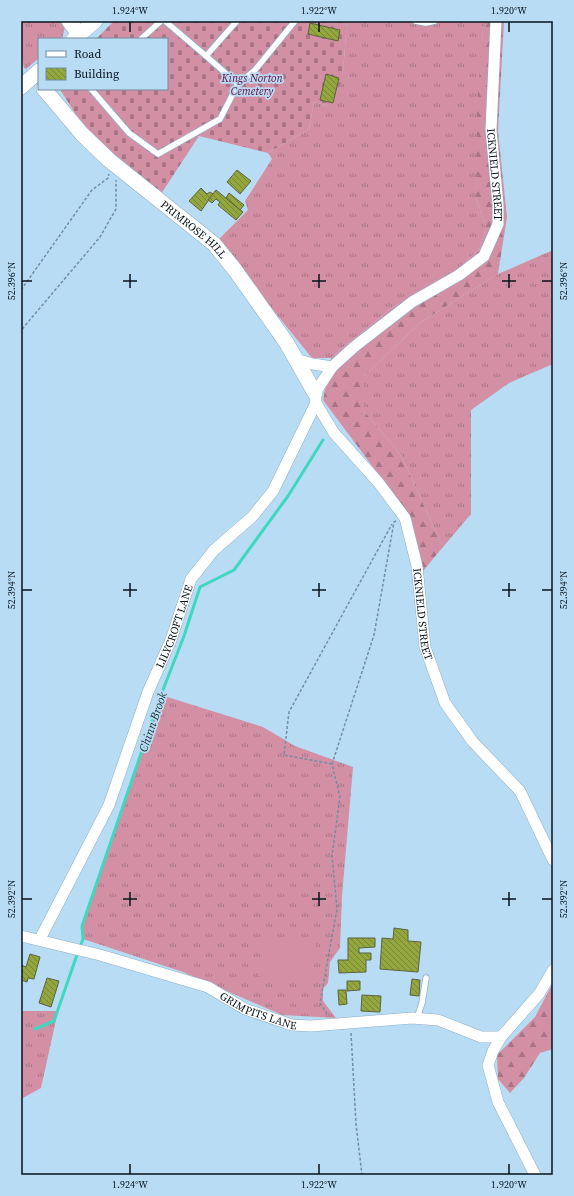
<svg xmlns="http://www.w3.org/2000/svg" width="574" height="1196" font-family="'Source Serif 4',serif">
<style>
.grass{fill:url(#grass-tufts)}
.forest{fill:url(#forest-firs)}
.cemetery{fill:url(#cemetery-stones)}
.pitch{fill:#d390a5}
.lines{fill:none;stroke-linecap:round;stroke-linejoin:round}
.stream{stroke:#3fd8be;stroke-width:3}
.building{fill:url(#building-back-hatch);stroke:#5b6241}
.lane-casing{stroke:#8dafc6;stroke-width:7}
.street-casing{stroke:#8dafc6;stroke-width:12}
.secondary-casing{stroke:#8dafc6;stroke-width:16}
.path{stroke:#738ea0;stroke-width:1.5;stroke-dasharray:3 2;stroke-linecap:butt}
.lane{stroke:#fff;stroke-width:5.5}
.street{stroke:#fff;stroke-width:11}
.secondary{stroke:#fff;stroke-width:15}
.ticks{fill:none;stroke:#06131b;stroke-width:1.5}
.labels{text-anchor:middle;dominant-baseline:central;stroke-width:3.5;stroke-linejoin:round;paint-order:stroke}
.park-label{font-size:11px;font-style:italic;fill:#670a37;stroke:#b9dcf5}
.street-label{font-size:11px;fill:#06131b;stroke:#b9dcf5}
.water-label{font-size:12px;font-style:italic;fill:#1a322d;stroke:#b9dcf5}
.neatline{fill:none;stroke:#06131b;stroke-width:1.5}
.ticks-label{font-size:10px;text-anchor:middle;fill:#06131b}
</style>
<defs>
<pattern id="grass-tufts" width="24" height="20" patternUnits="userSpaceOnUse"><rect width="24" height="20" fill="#d390a5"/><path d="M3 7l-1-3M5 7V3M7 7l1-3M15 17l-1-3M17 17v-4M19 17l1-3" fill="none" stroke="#a97486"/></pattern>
<pattern id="forest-firs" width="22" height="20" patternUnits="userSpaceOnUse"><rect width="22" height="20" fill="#d390a5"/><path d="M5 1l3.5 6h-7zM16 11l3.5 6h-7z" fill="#a97486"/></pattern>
<pattern id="cemetery-stones" width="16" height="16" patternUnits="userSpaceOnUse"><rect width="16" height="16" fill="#d390a5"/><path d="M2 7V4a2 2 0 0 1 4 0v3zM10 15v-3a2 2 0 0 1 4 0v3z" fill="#a97486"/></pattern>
<pattern id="building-back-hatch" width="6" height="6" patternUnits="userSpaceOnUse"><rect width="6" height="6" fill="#94a63e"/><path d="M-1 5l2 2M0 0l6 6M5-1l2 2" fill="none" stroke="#778633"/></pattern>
</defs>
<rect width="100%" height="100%" fill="#b9dcf5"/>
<!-- grass -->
<g class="grass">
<path d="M21 21H59L65 27 62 39H39V58L26 69 24 68 21 52Z"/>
<path d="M347 21H488L483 28 476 198 486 227 480 248 459 269 390 309 331 358H312L217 241 248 210 245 201 272 159 268 153 309 129 314 102 328 106 343 72Z"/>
<path d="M553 250V364L509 383 471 410V514L443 547 401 455 364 411V376L421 322 498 274Z"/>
<path d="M161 695 263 727 295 746 353 767 342 896 340 948 330 962 328 983 323 989V1001L336 1018 282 1015 183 972 83 939 82 926Z"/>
<path d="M21 1011H58L41 1088 21 1099Z"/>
</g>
<!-- forest -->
<g class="forest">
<path d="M488 21 504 22 498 131 507 217 498 274 421 322 364 376V411L401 455 443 547 423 571 411 518 323 400 331 358 390 309 459 269 480 248 486 227 476 198 477 104 483 28Z"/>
<path d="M553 983V1049L540 1053 524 1078 510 1093 498 1079 497 1055 535 1017Z"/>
</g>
<!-- cemetery -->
<path class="cemetery" d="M114 21H347L343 72 335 104 328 106 314 102 309 129 268 153 199 136 161 194 85 129 61 91V89H167V39H96Z"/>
<!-- pitch -->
<path class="pitch" d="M261 941 315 944 313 980 259 976Z"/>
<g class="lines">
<!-- stream -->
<g class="stream">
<path d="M80 947 83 939 82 926 161 695 184 636 200 587 234 570 288 496 323 440"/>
<path d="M35 1029 54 1021 78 952"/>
</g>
</g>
<!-- building -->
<g class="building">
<path d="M310 23 340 30 338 41 308 34Z"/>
<path d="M326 74 339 78 333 103 320 100Z"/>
<path d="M237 170 251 181 240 194 227 182Z"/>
<path d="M201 188 207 194 210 192 213 194 201 211 189 201Z"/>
<path d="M216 190 243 212 236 220 218 205 220 202 216 199 212 203 208 200Z"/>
<path d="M229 193 244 205 240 210 226 198Z"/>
<path d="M394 928 408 930V941L421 942 418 972 380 969 382 938 393 939Z"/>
<path d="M348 938H375V947L359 948V953H371V960H366V972L339 973 338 960H348Z"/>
<path d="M30 954 40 957 34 979 28 978 27 982 21 980 22 973 21 965 26 967Z"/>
<path d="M47 978 59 981 51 1007 39 1003Z"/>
<path d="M412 979 420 980 419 996 410 995Z"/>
<path d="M347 981H360V990L347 991Z"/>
<path d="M338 990H346L347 1004 339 1005Z"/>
<path d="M362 995 381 996 380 1012 361 1011Z"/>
</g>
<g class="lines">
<defs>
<g id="lane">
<path d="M165 21 206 56"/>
<path d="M237 21 206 56 238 84"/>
<path d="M415 21 426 23 435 21"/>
<path d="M141 39 161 21"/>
<path d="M91 89 129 133 158 154 220 119 238 84 255 70 295 21"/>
<path d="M417 1018 422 1003 426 978"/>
</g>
<g id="street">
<path id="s1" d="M496 21 491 130 498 205V224L484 256 459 275 412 302 354 347 332 367 315 393 316 403 334 433 378 482 405 518 417 566 425 647 445 703 473 742 520 791 553 860"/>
<path d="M295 359 313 364 332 367"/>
<path id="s2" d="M21 936 100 955 208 987 245 1009 292 1025 311 1026 412 1018 438 1020 481 1037H501"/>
<path id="s3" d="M40 939 109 805 148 692 171 640 191 579 214 550 252 517 273 491 316 403"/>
<path d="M535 1175 498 1102 488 1065 493 1051 501 1037 539 994 553 970"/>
</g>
<g id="secondary">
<path d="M69 21 79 34"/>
<path d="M74 39 95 21"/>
<path d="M21 87 39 71"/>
<path id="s4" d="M44 89 82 134 109 160 214 244 235 270 286 342 315 393"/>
</g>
</defs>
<!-- lane casing -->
<use href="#lane" class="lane-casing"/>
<!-- street casing -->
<use href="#street" class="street-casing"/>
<!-- secondary casing -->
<use href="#secondary" class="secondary-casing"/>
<!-- path -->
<g class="path">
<path d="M21 290 92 190 108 178 109 174"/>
<path d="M21 334 23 328 100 237 116 209V180"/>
<path d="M332 764 284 755 289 712 392 524"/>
<path d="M327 1014 320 1003 337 909 332 856 340 797 332 764 374 635 394 522 396 521"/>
<path d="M351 1033 356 1124 362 1175"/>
</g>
<!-- lane -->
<use href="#lane" class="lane"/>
<!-- street -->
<use href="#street" class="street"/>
<!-- secondary -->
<use href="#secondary" class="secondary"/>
</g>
<!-- ticks -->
<path class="ticks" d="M130 22V32M319 22V32M509 22V32M130 274V288M319 274V288M509 274V288M22 281H32M123 281H137M312 281H326M502 281H516M542 281H552M130 583V597M319 583V597M509 583V597M22 590H32M123 590H137M312 590H326M502 590H516M542 590H552M130 892V906M319 892V906M509 892V906M22 899H32M123 899H137M312 899H326M502 899H516M542 899H552M130 1164V1174M319 1164V1174M509 1164V1174"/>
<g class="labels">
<!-- park labels -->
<g class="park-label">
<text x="252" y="78">Kings Norton<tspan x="252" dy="13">Cemetery</tspan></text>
</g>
<!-- street labels -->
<g class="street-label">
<text stroke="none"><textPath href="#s1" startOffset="154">ICKNIELD STREET</textPath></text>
<text stroke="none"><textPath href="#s4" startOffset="206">PRIMROSE HILL</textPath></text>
<text stroke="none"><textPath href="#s1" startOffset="712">ICKNIELD STREET</textPath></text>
<text stroke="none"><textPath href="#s3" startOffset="341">LILYCROFT LANE</textPath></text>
<text stroke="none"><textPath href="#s2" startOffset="250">GRIMPITS LANE</textPath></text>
</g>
<!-- water labels -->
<g class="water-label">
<text transform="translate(153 722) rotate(-71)">Chinn Brook</text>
</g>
</g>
<!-- border -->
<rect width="574" height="1196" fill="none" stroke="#b9dcf5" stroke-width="44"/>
<!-- legend -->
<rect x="38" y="38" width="130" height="52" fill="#b9dcf5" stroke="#718c9e"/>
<rect x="46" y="51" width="20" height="6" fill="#ffffff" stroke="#718c9e"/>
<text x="74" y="58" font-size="12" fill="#06131b">Road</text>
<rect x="46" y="68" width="20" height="12" fill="url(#building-back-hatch)" stroke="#718c9e"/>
<text x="74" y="78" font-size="12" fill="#06131b">Building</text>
<rect x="22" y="22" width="530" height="1152" class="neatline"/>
<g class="ticks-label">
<text x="130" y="14">1.924°W</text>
<text x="319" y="14">1.922°W</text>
<text x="509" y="14">1.920°W</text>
<text transform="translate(11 281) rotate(-90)" y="4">52.396°N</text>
<text transform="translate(563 281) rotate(-90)" y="4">52.396°N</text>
<text transform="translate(11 590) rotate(-90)" y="4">52.394°N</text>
<text transform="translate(563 590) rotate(-90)" y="4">52.394°N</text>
<text transform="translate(11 899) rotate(-90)" y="4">52.392°N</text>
<text transform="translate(563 899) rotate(-90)" y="4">52.392°N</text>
<text x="130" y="1188">1.924°W</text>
<text x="319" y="1188">1.922°W</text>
<text x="509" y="1188">1.920°W</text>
</g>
</svg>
